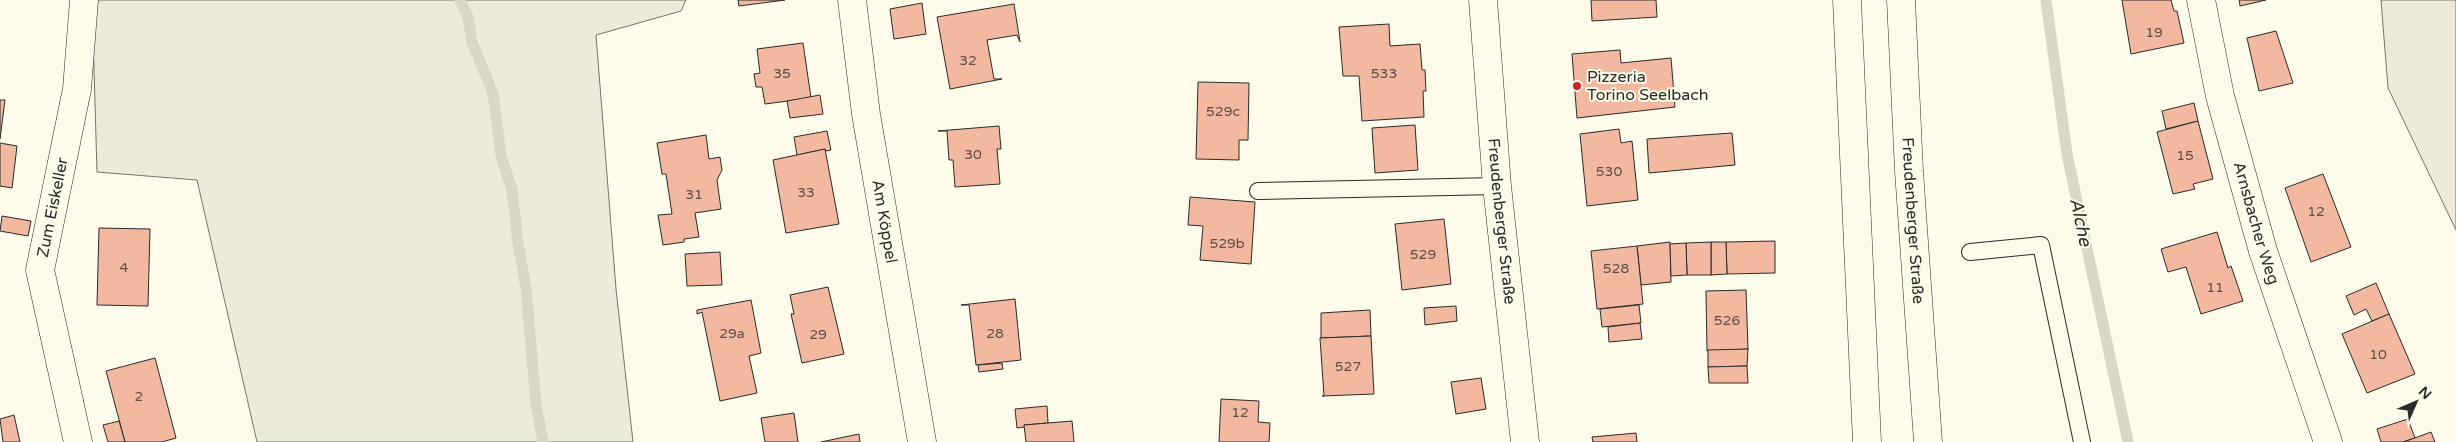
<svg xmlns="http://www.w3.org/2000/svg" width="2456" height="442" font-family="'Varela Round',sans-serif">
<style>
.green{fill:#ecebdb;stroke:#74746e}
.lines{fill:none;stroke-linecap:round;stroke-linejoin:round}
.stream{stroke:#d8d7c9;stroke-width:11}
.building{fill:#f2b8a0;stroke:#2b2b2b}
.lane-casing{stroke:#2b2b2b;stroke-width:18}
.street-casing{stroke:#2b2b2b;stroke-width:29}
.secondary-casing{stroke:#2b2b2b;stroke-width:29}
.lane{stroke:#fdfbea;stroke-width:16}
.street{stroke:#fdfbea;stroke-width:28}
.secondary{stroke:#fdfbea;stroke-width:28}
.poi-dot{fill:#c62828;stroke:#fdfbea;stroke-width:2}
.labels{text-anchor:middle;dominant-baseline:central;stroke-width:4;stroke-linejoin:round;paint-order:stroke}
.number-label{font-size:14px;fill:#5d4e48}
.poi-label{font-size:16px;fill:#2b2b2b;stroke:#fdfbea;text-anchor:start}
.street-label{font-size:16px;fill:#2b2b2b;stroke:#fdfbea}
.water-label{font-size:18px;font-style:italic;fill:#2b2b2b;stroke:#fdfbea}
</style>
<rect width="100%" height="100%" fill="#fdfbea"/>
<!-- green -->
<g class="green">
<path d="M92 0H686L681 11 596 35 616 289 633 442H257L197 180 97 172Z"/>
<path d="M2381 0H2456V230L2388 88Z"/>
</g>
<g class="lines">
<!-- stream -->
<g class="stream">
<path d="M460 0 468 17 472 42 493 93 501 156 512 189 518 244 526 288 536 404 543 442"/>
<path d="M2046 0 2067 154 2128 442"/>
</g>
</g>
<!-- building -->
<g class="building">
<path d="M738 0H785L739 6Z"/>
<path d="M1591 0H1656L1657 17 1592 21Z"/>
<path d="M2122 0H2171L2174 11H2177L2184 43 2131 54Z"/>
<path d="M2239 0H2266L2240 6Z"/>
<path d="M922 3 926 34 894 39 890 9Z"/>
<path d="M1014 4 1020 42 1017 35 987 40 994 79H1002L950 89 937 17Z"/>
<path d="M1389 24 1390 46 1420 44 1422 70H1425L1426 91H1423L1424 117 1362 121 1359 76H1343L1339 27Z"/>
<path d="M2276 31 2293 83 2259 91 2247 38Z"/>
<path d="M803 43 811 98 765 104 762 87H756L754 74 760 73 757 49Z"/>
<path d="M1620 50 1621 63 1671 58 1675 107 1577 118 1572 54Z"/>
<path d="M1198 82 1249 83 1248 140H1239V160L1196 159Z"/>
<path d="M820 95 823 114 790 118 787 101Z"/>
<path d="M0 100H5L0 139Z"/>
<path d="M2194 103 2198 121 2166 129 2162 111Z"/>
<path d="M2198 121 2213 179 2193 184 2195 189 2173 194 2157 132Z"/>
<path d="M1415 125 1418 170 1375 173 1372 128Z"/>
<path d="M999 126 1001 149H997L1000 184 955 187 953 160H949L947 131H938Z"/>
<path d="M1619 129 1621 143 1632 141 1638 200 1587 206 1580 134Z"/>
<path d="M827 131 831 150 826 151 825 149 797 155 794 137Z"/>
<path d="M1732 133 1735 165 1649 173 1647 139Z"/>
<path d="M706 135 709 159 720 157 722 170 717 180 721 209 695 213 699 237 684 239V242L663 245 658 215 672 214 666 174H662L657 143Z"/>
<path d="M0 143 17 146 12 188 0 186Z"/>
<path d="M825 149 839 224 786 233 773 160Z"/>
<path d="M2323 174 2351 247 2311 262 2285 188Z"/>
<path d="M1190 197 1255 202 1251 264 1200 260 1203 226 1188 225Z"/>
<path d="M2 216 31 221 28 236 0 231Z"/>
<path d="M1444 219 1451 284 1402 290 1395 224Z"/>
<path d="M99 228 150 229 148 306 97 305Z"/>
<path d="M2217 232 2228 268 2231 266 2243 301 2201 314 2186 267 2168 272 2161 249Z"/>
<path d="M1775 241V273L1727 274 1726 242Z"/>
<path d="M1670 242 1671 282 1641 285 1637 246Z"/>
<path d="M1711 242H1726L1727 274 1711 275Z"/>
<path d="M1711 242V275H1687L1686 243Z"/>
<path d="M1686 243 1687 275 1671 276 1670 244Z"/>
<path d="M1637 246 1643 304 1597 309 1591 251Z"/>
<path d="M720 252 722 285 687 286 685 254Z"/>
<path d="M2376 283 2389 314 2372 321 2366 309 2354 315 2346 296Z"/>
<path d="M828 287 844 354 802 363 791 314H794L790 295Z"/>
<path d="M1746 290 1748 349 1707 351 1706 291Z"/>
<path d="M1015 299 1021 360 976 365 969 305H961Z"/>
<path d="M751 300 761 353 749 356 757 393 720 401 702 312 697 314V310Z"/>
<path d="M1639 305 1641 323 1602 327 1600 309Z"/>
<path d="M1456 306 1457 321 1425 325 1424 308Z"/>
<path d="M1370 310 1371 336 1321 338V313Z"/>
<path d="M2389 314 2415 374 2367 393 2342 334Z"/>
<path d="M1640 323 1642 339 1609 342 1608 327Z"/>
<path d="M1371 336 1374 394 1322 396H1324L1320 338Z"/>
<path d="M1748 349 1747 366 1708 367V350Z"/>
<path d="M155 358 176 438 162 442H125L106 371Z"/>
<path d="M1002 363 1003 369 979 372 978 365Z"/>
<path d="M1747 366 1748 383H1709L1708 367Z"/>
<path d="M1481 378 1486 409 1456 414 1451 382Z"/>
<path d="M1221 399 1259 401 1258 422 1270 423 1269 442H1219Z"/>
<path d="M1047 406 1048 423 1024 425 1025 427 1017 428 1015 409Z"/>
<path d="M794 413 798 442H765L761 418Z"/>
<path d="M14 415 20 442H3L0 419Z"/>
<path d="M2408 419 2415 438 2403 442H2381L2377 429Z"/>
<path d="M119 421 125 442H108L103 425Z"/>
<path d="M1072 421 1074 442H1026L1024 425Z"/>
<path d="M2431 432 2435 442H2403L2415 438Z"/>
<path d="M1636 433 1637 442H1593L1592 437Z"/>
<path d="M859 434 860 442H821Z"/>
</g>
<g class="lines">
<defs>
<g id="lane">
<path d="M1258 191 1497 186"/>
<path d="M1970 252 2041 245 2082 442"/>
</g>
<g id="street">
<path id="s1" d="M852 0 866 114 922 442"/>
<path id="s2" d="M1483 0 1497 186 1525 442"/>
<path id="s3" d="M2201 0 2220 96 2263 251 2328 442"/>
<path id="s4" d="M78 442 40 270 77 89 84 0"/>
</g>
<g id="secondary">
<path d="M1847 0 1867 442"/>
<path id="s5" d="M1901 0 1909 171 1928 442"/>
</g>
</defs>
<!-- lane casing -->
<use href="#lane" class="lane-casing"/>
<!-- street casing -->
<use href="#street" class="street-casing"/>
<!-- secondary casing -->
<use href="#secondary" class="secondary-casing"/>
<!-- lane -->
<use href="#lane" class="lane"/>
<!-- street -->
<use href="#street" class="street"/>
<!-- secondary -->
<use href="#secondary" class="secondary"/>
</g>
<!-- markers -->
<circle class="poi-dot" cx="1577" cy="86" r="5"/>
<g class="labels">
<!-- number labels -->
<g class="number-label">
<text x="2154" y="32">19</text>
<text x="968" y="60">32</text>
<text x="782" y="73">35</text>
<text x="1384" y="73">533</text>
<text x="1223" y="111">529c</text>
<text x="973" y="154">30</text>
<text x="2185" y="155">15</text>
<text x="1609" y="171">530</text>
<text x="806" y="192">33</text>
<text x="694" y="194">31</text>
<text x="2316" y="211">12</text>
<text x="1227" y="243">529b</text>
<text x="1423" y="254">529</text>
<text x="124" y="267">4</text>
<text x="1616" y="268">528</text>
<text x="2215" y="287">11</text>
<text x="1727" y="320">526</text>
<text x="732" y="333">29a</text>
<text x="995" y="333">28</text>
<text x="818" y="334">29</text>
<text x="2378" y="354">10</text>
<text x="1348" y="366">527</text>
<text x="139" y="396">2</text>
<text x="1240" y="412">12</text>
</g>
<!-- poi labels -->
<g class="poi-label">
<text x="1587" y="77">Pizzeria<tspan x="1587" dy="18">Torino Seelbach</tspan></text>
</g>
<!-- street labels -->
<g class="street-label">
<text stroke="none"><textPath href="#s4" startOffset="240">Zum Eiskeller</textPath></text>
<text stroke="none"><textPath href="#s1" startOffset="224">Am Köppel</textPath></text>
<text stroke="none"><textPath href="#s2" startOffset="222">Freudenberger Straße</textPath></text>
<text stroke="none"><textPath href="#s5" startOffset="221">Freudenberger Straße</textPath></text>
<text stroke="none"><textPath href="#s3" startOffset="230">Arnsbacher Weg</textPath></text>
</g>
<!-- water labels -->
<g class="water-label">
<text transform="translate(2081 222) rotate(78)">Alche</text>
</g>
</g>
<!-- north arrow -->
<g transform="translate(2416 402) rotate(45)" stroke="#fdfbea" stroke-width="4" paint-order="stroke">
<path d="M0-4L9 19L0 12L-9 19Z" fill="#2b2b2b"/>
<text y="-8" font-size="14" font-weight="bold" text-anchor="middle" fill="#2b2b2b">N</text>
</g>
</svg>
